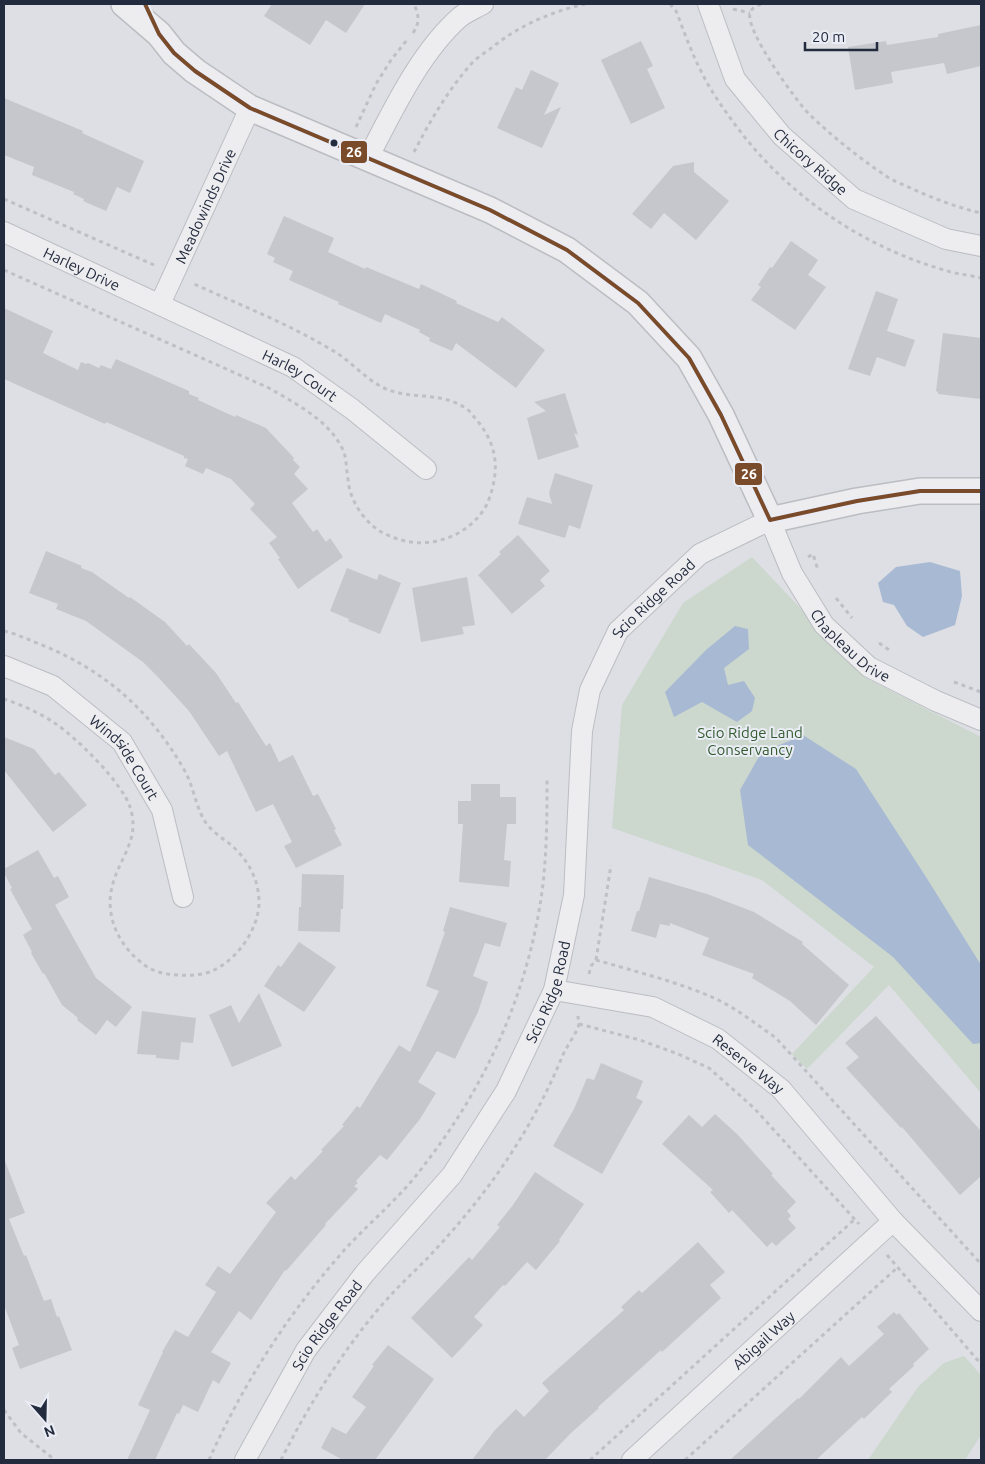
<svg xmlns="http://www.w3.org/2000/svg" width="985" height="1464" font-family="Ubuntu,sans-serif">
<style>
.green{fill:#ccd8cd}
.water{fill:#a8b9d3}
.building{fill:#c5c7cc}
.lines{fill:none;stroke-linecap:round;stroke-linejoin:round}
.minor-casing{stroke:#bbbdc2;stroke-width:22}
.tertiary-casing{stroke:#bbbdc2;stroke-width:28}
.path{stroke:#bfc0c7;stroke-width:3;stroke-dasharray:4 4;stroke-linecap:butt}
.minor{stroke:#ededf0;stroke-width:20}
.tertiary{stroke:#ededf0;stroke-width:25}
.bus-1-casing{stroke:#eaedf5;stroke-width:8}
.bus-1{stroke:#7a4b2a;stroke-width:4}
.bus-dot{fill:#232b3e;stroke:#eaedf5;stroke-width:2}
.labels{text-anchor:middle;dominant-baseline:central;stroke-width:4;stroke-linejoin:round;paint-order:stroke}
.street-label{font-size:15px;fill:#232b3e;stroke:#eaedf5}
.park-label{font-size:15px;fill:#345b2f;stroke:#eaedf5}
.line-badge{stroke:#eaedf5;stroke-width:2}
.badge-label{font-size:14px;text-anchor:middle;font-weight:bold;fill:#fff}
</style>
<rect width="100%" height="100%" fill="#dddfe4"/>
<!-- green -->
<g class="green">
<path d="M752 557 866 678 981 737V1093L889 985 807 1069 792 1054 874 967 762 880 612 828 622 705 683 603Z"/>
<path d="M964 1356 981 1375V1435L965 1460H868L918 1387 944 1363Z"/>
</g>
<!-- water -->
<g class="water">
<path d="M930 562 960 571 962 596 955 625 923 637 907 626 894 605 883 602 878 583 896 567Z"/>
<path d="M735 626 748 629 749 649 724 668 728 685 744 681 755 698 752 711 737 722 702 702 674 717 665 692 706 650Z"/>
<path d="M803 735 856 769 926 877 981 965V1043L973 1044 893 957 748 845 740 790 761 753Z"/>
</g>
<!-- building -->
<g class="building">
<path d="M272 4H365L346 33 326 20 310 45 264 16Z"/>
<path d="M981 25V66L947 74 944 63 891 72 893 83 855 90 848 47 886 41 887 45 938 37V34Z"/>
<path d="M641 41 653 66 647 69 665 108 631 124 601 60Z"/>
<path d="M531 70 559 83 544 115 561 107 542 148 497 128 516 87 522 90Z"/>
<path d="M4 98 83 131 82 133 144 161 130 193 117 187 106 211 83 201 84 199 73 194 74 192 32 175 34 167 4 155Z"/>
<path d="M694 162V172L729 201 696 240 664 213 651 229 632 214 673 166Z"/>
<path d="M284 216 334 238 328 252 365 269 366 267 419 289 421 284 457 301 456 303 498 322 502 317 545 350 516 388 456 343 452 351 429 341 430 338 419 332 420 330 385 314 381 323 338 304 339 302 289 280 293 271 273 262 275 258 267 254Z"/>
<path d="M791 241 818 260 808 275 826 287 795 330 751 300 761 287 758 285 770 267 772 268Z"/>
<path d="M876 291 898 299 887 331 915 340 905 367 877 357 870 376 848 369Z"/>
<path d="M4 308 53 331 43 353 78 370 81 362 86 364 88 363 99 368 101 365 111 369 116 359 189 391V394L199 398 198 400 235 417 236 415 266 428 294 458 293 460 300 467 294 474 308 489 292 503 313 532 317 529 326 542 330 538 343 557 298 589 278 559 280 558 269 543 277 537 250 509 255 504 231 479 206 468 203 474 185 466 188 459 184 458V456L106 422 105 424 4 379Z"/>
<path d="M943 333 981 338V399L938 394V392L936 391Z"/>
<path d="M565 393 578 435 574 433 579 447 538 460 527 418 546 411 534 402Z"/>
<path d="M555 473 593 485 580 529 569 525 565 538 518 524 527 497 552 504 549 493Z"/>
<path d="M518 535 550 571 540 580 545 586 512 614 478 575 501 554 499 552Z"/>
<path d="M46 551 82 566 81 568 92 572 129 598 130 597 165 622 187 646 189 644 216 673 236 703 238 702 266 746 270 743 279 762 293 755 313 796 318 794 336 829 334 830 342 845 296 868 284 846 292 842 273 804 256 812 227 751 219 756 189 711 157 676 143 662 86 621 56 609 58 604 29 593Z"/>
<path d="M347 568 377 580 379 574 401 583 380 634 348 621 349 619 330 611Z"/>
<path d="M467 577 475 625 462 627 464 634 421 642 412 588Z"/>
<path d="M4 737 34 749 55 775 59 772 87 805 53 832 4 770Z"/>
<path d="M471 784H500V797H516V824H507L504 860 511 861 509 887 459 882 463 824H458V801H471Z"/>
<path d="M38 850 54 878 58 876 69 897 55 905 96 978 132 1007 116 1027 107 1020 96 1035 77 1020 78 1018 62 1005 44 973 43 974 31 953 32 952 23 935 32 929 10 889 12 888 4 873V869Z"/>
<path d="M302 874 344 875 343 909H341L340 932 298 931 299 907H301Z"/>
<path d="M649 877 707 894 754 912 803 942 802 944 849 985 816 1025 790 1001 752 978 754 974 702 955 709 938 670 923V926L660 924 656 938 631 931 637 911H639Z"/>
<path d="M450 907 507 923 500 947 485 943 473 976 488 982 478 1012 455 1059 437 1051 418 1082 436 1093 420 1119 387 1160 380 1155 356 1181 358 1183 354 1186 358 1189 325 1224 326 1225 286 1271 285 1270 251 1320 239 1311 211 1352 231 1363 219 1384 213 1380 198 1412 183 1405 179 1414 177 1413 155 1460H127L150 1410 138 1405 163 1352H162L175 1330 188 1337 216 1292 205 1285 218 1266 230 1274 276 1212 266 1203 291 1176 295 1180 323 1151 321 1150 344 1126 342 1125 357 1106 360 1108 399 1045 410 1052 439 991 426 986 445 932 443 931Z"/>
<path d="M299 942 336 967 304 1012 264 986 278 965 281 967Z"/>
<path d="M259 993 282 1046 232 1067 209 1015 231 1005 239 1023Z"/>
<path d="M142 1011 196 1018 193 1043 181 1042 179 1060 156 1058V1055L137 1054Z"/>
<path d="M876 1016 981 1131V1176L960 1195 902 1127 901 1128 846 1068 859 1057 845 1043Z"/>
<path d="M601 1063 643 1081 636 1098 643 1101 602 1174 553 1146 574 1109 587 1078 594 1080Z"/>
<path d="M715 1114 738 1135 773 1174 771 1175 796 1202 787 1211 791 1216 788 1219 796 1228 776 1246 772 1242 767 1247 732 1210 729 1213 710 1192 713 1190 662 1144 689 1115 702 1127Z"/>
<path d="M5 1161 25 1213 9 1219 24 1256 26 1255 44 1301 51 1299 57 1317 59 1316 72 1350 20 1369 12 1348 19 1345 4 1305V1162Z"/>
<path d="M535 1172 584 1204 559 1240 560 1241 536 1270 527 1262 505 1286 503 1285 474 1317 483 1325 452 1358 411 1318 469 1257 472 1260 500 1227 497 1225 513 1205Z"/>
<path d="M698 1242 725 1272 710 1285 721 1298 662 1352 661 1350 598 1407 599 1408 571 1433 545 1460H472L495 1430 516 1409 524 1417 549 1391 542 1383 624 1310 621 1307 639 1290 642 1293Z"/>
<path d="M894 1312 897 1315 899 1313 929 1349 913 1364 914 1366 889 1389 892 1392 864 1419 862 1417 816 1460H730L798 1398 799 1399 841 1357 849 1366 884 1334 877 1327Z"/>
<path d="M388 1345 434 1379 375 1460H343L321 1448 332 1427 346 1434 366 1407 352 1397 374 1366 372 1365Z"/>
</g>
<g class="lines">
<defs>
<g id="minor">
<path id="s1" d="M708 4 735 79 782 136 854 199 946 239 981 246"/>
<path d="M368 158C392 112 420 52 460 17 466 12 476 8 483 4"/>
<path id="s2" d="M4 232 293 367 352 409 426 469"/>
<path id="s3" d="M160 304 250 108"/>
<path id="s4" d="M4 666 53 686 122 742 162 810 183 897"/>
<path id="s5" d="M554 990 653 1007 718 1039 781 1089 893 1221 981 1311"/>
<path id="s6" d="M245 1460 306 1350 365 1273 452 1175 506 1091 554 990 574 895 582 731 590 690 618 631 700 554 770 520 792 573 824 625 869 667 936 701 981 720"/>
<path id="s7" d="M632 1460 893 1221"/>
</g>
<path id="tertiary" d="M124 4 159 34 174 53 195 71 250 108 490 210 567 250 638 303 689 358 721 415 770 520 857 501 920 491H981"/>
</defs>
<!-- minor casing -->
<use href="#minor" class="minor-casing"/>
<!-- tertiary casing -->
<use href="#tertiary" class="tertiary-casing"/>
<!-- path -->
<g class="path">
<path d="M670 4 676 11C684 31 691 52 701 71 709 88 720 104 731 119 783 192 858 245 944 270 956 274 969 275 981 278"/>
<path d="M761 4C757 6 751 8 750 13 745 30 796 101 809 114 833 137 858 157 886 176 892 180 899 183 906 186 930 197 955 207 981 213"/>
<path d="M733 9 750 13"/>
<path d="M413 33C420 22 419 16 414 4"/>
<path d="M356 127 376 84 391 60 407 40"/>
<path d="M414 152C430 121 448 90 472 63 477 58 484 53 490 49 518 26 550 12 585 4"/>
<path d="M4 199 154 265"/>
<path d="M4 270 269 388C296 404 329 420 343 450 347 460 346 469 348 479 349 496 359 514 372 525 379 532 389 536 398 539 430 550 469 536 486 506 491 496 494 484 495 473 497 452 489 434 475 418 473 416 471 412 468 410 443 390 408 401 382 387 363 377 349 359 330 349 287 323 240 305 194 284"/>
<path d="M808 557 813 554 818 570"/>
<path d="M836 598 852 618"/>
<path d="M4 631C17 634 29 640 42 645 106 671 152 712 186 773 194 789 196 808 206 823 211 830 219 836 226 841 245 855 259 877 259 902 259 928 238 959 214 970 204 975 190 976 179 975 169 975 158 973 149 968 119 949 102 914 114 880 120 861 133 845 133 825 133 820 132 812 130 807 122 783 78 739 56 724 40 713 22 705 4 699"/>
<path d="M879 643 892 652"/>
<path d="M954 682 981 692"/>
<path d="M596 960C634 971 678 982 714 998 736 1008 756 1024 776 1038L981 1264"/>
<path d="M589 974 591 966 596 960 611 865"/>
<path d="M579 1024 640 1040 678 1054 709 1068 754 1108 859 1224"/>
<path d="M887 1255 981 1364"/>
<path d="M4 1410 21 1433 55 1460"/>
<path d="M209 1460C242 1386 286 1317 340 1255 357 1235 377 1218 395 1199 407 1187 418 1174 428 1160 484 1087 523 1002 539 911 547 867 547 822 547 778"/>
<path d="M281 1460C302 1418 326 1378 354 1340 365 1325 377 1310 390 1296 404 1280 421 1266 435 1250 488 1193 532 1130 562 1057 565 1049 578 1031 579 1024 579 1021 578 1019 578 1016"/>
<path d="M590 1460 855 1219"/>
<path d="M685 1460 898 1267"/>
</g>
<!-- minor -->
<use href="#minor" class="minor"/>
<!-- tertiary -->
<use href="#tertiary" class="tertiary"/>
<defs>
<path id="bus-1" d="M145 4 159 34 174 53 195 71 250 108 490 210 567 250 638 303 689 358 721 415 770 520 857 501 920 491H981"/>
</defs>
<!-- bus-1 casing -->
<use href="#bus-1" class="bus-1-casing"/>
<!-- bus-1 -->
<use href="#bus-1" class="bus-1"/>
</g>
<!-- markers -->
<circle class="bus-dot" cx="334" cy="143" r="4.5"/>
<g class="labels">
<!-- street labels -->
<g class="street-label">
<text stroke="none"><textPath href="#s1" startOffset="192">Chicory Ridge</textPath></text>
<text stroke="none"><textPath href="#s3" startOffset="108">Meadowinds Drive</textPath></text>
<text stroke="none"><textPath href="#s2" startOffset="86">Harley Drive</textPath></text>
<text stroke="none"><textPath href="#s2" startOffset="329">Harley Court</textPath></text>
<text stroke="none"><textPath href="#s6" startOffset="982">Scio Ridge Road</textPath></text>
<text stroke="none"><textPath href="#s6" startOffset="1276">Chapleau Drive</textPath></text>
<text stroke="none"><textPath href="#s4" startOffset="155">Windside Court</textPath></text>
<text stroke="none"><textPath href="#s6" startOffset="562">Scio Ridge Road</textPath></text>
<text stroke="none"><textPath href="#s5" startOffset="212">Reserve Way</textPath></text>
<text stroke="none"><textPath href="#s6" startOffset="158">Scio Ridge Road</textPath></text>
<text stroke="none"><textPath href="#s7" startOffset="178">Abigail Way</textPath></text>
</g>
<!-- park labels -->
<g class="park-label">
<text x="750" y="732">Scio Ridge Land<tspan x="750" dy="17">Conservancy</tspan></text>
</g>
</g>
<g class="line-badge">
<rect x="340" y="140" width="28" height="24" rx="5" fill="#7a4b2a"/>
<rect x="734" y="462" width="29" height="24" rx="5" fill="#7a4b2a"/>
</g>
<g class="badge-label">
<text x="354" y="157">26</text>
<text x="749" y="479">26</text>
</g>
<!-- border -->
<rect width="985" height="1464" fill="none" stroke="#232b3e" stroke-width="10"/>
<!-- north arrow -->
<g transform="translate(45 1419) rotate(160)" stroke="#eaedf5" stroke-width="4" paint-order="stroke">
<path d="M0-4L9 19L0 12L-9 19Z" fill="#232b3e"/>
<text y="-8" font-size="14" font-weight="bold" text-anchor="middle" fill="#232b3e">N</text>
</g>
<!-- scale -->
<path d="M805 42v8h72v-8" fill="none" stroke="#232b3e" stroke-width="2.5"/>
<text x="812" y="42" font-size="15" fill="#232b3e" stroke="#eaedf5" stroke-width="4" paint-order="stroke">20 m</text>
</svg>
